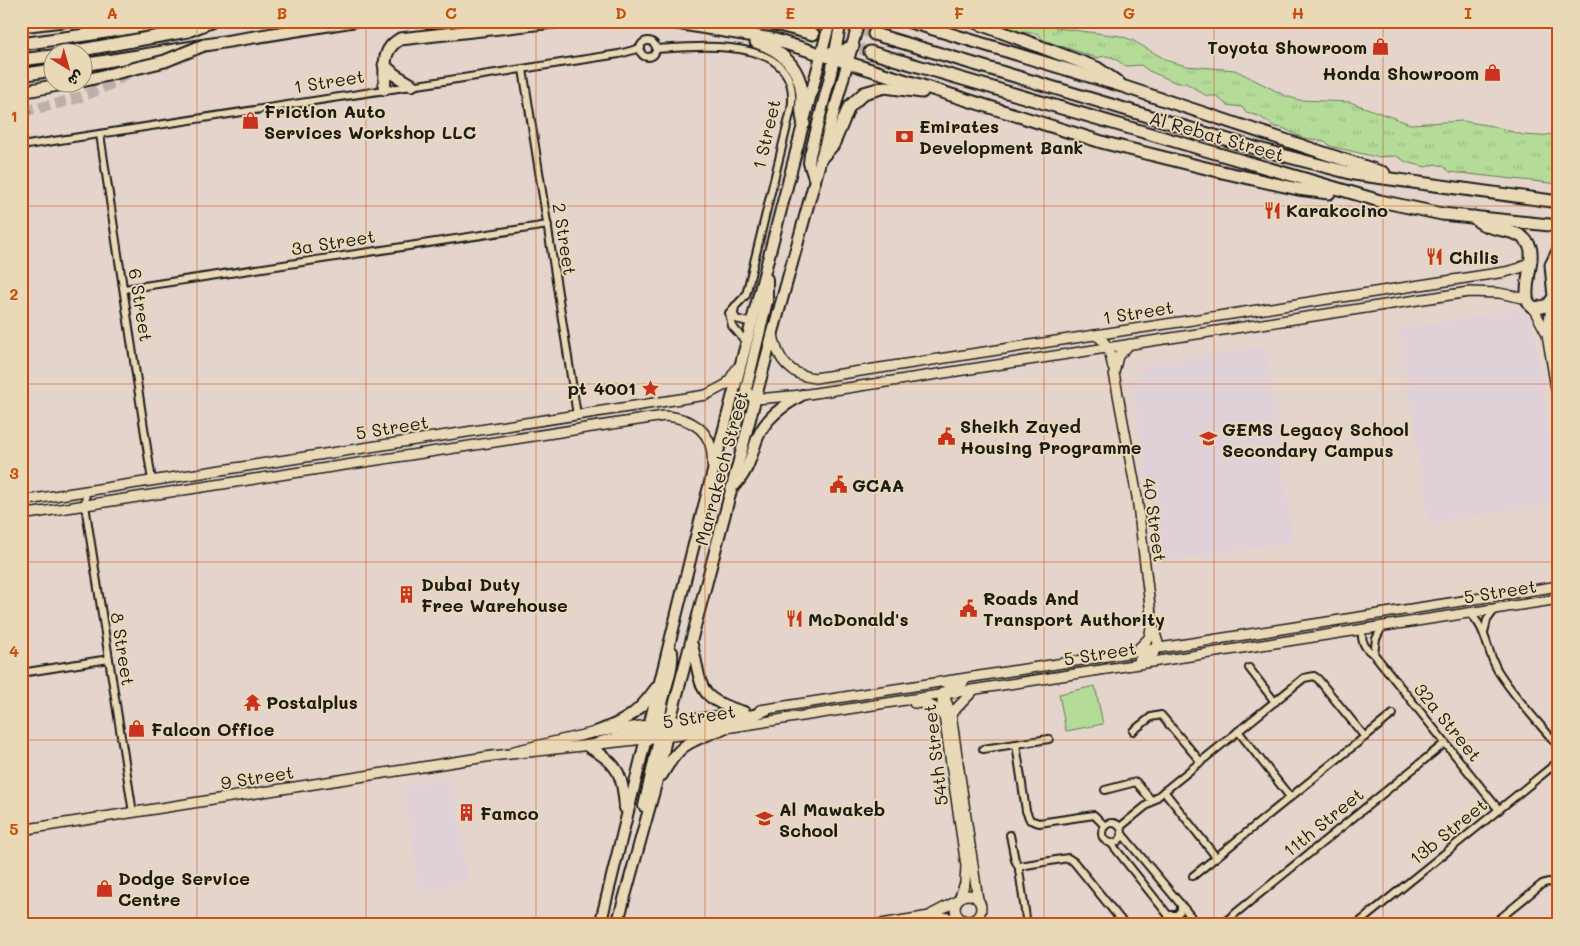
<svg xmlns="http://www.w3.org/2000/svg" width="1580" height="946" font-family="Mali,'Playpen Sans Arabic',sans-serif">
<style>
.built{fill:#e0d1d9}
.grass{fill:url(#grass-tufts);stroke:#687c5a}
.park{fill:#b4db97;stroke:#687c5a}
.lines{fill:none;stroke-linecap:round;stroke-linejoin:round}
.highway-tunnel{stroke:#bcafa8;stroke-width:11;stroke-dasharray:11 5.5;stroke-linecap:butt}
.street-casing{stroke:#1c1c1c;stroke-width:10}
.secondary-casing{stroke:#1c1c1c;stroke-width:12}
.primary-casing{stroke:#1c1c1c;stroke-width:14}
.highway-casing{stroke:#1c1c1c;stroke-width:15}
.street{stroke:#ead9b6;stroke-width:6}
.secondary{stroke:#ead9b6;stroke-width:9}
.primary{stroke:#ead9b6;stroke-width:10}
.highway{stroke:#ead9b6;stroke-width:11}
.highway-bridge-casing{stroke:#1c1c1c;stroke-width:15;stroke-linecap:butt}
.highway-bridge{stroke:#ead9b6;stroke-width:11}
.grid{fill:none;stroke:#c9500e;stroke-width:1;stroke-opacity:0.55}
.labels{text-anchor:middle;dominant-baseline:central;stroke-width:4;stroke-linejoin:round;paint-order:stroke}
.poi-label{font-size:18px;font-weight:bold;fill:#1c1c1c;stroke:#ead9b6;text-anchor:start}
.street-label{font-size:18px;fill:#1c1c1c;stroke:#ead9b6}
.neatline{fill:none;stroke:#c9500e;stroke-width:2}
.grid-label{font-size:16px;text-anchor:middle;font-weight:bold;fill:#c9500e}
</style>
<defs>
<pattern id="grass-tufts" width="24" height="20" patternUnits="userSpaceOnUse" patternTransform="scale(1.25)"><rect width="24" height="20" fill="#b4db97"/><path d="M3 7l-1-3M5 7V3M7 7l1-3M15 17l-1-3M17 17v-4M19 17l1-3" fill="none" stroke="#9abb82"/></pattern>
</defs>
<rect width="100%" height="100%" fill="#e4d4cb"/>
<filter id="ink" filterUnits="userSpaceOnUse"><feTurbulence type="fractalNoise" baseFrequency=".02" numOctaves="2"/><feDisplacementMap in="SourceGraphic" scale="10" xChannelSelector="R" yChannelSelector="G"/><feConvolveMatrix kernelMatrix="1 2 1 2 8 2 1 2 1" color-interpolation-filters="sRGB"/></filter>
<g filter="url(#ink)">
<!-- built -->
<g class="built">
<path d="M1523 309 1532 320 1559 502 1429 523 1399 329Z"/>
<path d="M1265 346 1293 542 1158 562 1132 381 1144 364Z"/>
<path d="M452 778 468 884 420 892 404 786Z"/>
</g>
<!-- grass -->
<path class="grass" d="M1002 21H1042L1057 28 1120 36 1132 40 1168 61 1187 66 1235 70 1286 96 1299 100 1350 102 1410 124 1462 121 1492 126 1523 135 1540 136 1559 133V184L1450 172 1443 166 1435 164 1426 167 1406 162 1397 156 1376 157 1330 146 1325 141 1303 138 1283 128 1275 127 1259 116 1246 113 1242 107 1227 105 1216 96H1207L1186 83H1177L1149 71 1141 65 1126 66C1114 59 1111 53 1097 58L1043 40 1037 33C1025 34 1009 31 1002 21Z"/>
<!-- park -->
<path class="park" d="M1095 686 1103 724 1066 731 1059 694Z"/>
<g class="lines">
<!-- highway-tunnel -->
<g class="highway-tunnel">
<path d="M832 21 874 34"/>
<path d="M813 34 870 52"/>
<path d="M149 57 173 30"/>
<path d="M23 111C64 103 101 94 135 68"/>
</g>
<defs>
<g id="street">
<circle cx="648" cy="49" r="8"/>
<path d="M656 49C703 46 804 35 791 110L746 295 729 313 732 326 747 343"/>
<path d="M523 69 577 415"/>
<path d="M100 134 152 481"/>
<path d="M21 146 619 54 641 48"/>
<path d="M124 289 548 225"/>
<path d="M735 306 734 314 736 319 752 323"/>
<path d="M86 490 85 505 133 813"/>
<path d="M1469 613C1487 627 1486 651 1498 671 1515 698 1538 722 1559 747"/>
<path d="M1362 630C1361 640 1364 649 1374 654L1499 810"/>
<path d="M1484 633 1487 620 1496 608"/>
<path d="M1374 654 1376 639 1382 627"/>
<path d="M1249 668 1275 702"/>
<path d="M21 673 109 659"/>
<path d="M1133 731 1151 717 1161 715 1201 762"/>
<path d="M1238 731 1290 797"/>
<path d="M1016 744 1026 811 1030 820 1039 823 1094 815 1105 826"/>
<path d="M983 749 1049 739"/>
<path d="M1105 790 1136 782 1152 801"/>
<path d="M1164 791 1216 857"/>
<circle cx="1112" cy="833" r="10"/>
<path d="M1120 827 1304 678 1314 676 1318 679 1365 737"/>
<path d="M1122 834 1198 925"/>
<path d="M1010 835 1015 860 1019 868"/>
<path d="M1111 843 1176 925"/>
<path d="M1193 876 1393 714"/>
<path d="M1168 915H1177L1181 910V904"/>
<path d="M1027 925 1019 870 1020 866 1068 858 1074 862 1125 925"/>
<path d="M1221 925 1445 743"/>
<path d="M1356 925 1559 761"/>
<path d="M1492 925 1542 884 1548 882 1559 884"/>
</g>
<g id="secondary">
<path d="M1552 301 1547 334 1559 406"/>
<path d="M1531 304 1546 332"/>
<path d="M773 334C777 359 789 375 815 378L1505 272 1520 268 1532 260"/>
<path d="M1095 335C1109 342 1110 354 1113 368"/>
<path d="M1130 344 1118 356 1114 373 1137 497 1152 623 1158 643 1154 653 1139 660"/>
<path d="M756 399 802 395 1469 292 1499 293 1527 299"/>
<path d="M21 501 706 395 727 384 737 368"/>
<path d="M21 515 664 416C694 418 715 433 712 465"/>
<path d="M1137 650 1149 638 1152 623"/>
<path d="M943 692 951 714 978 900"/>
<path d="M914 703C926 703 936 705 943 716"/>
<path d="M760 710 1559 586"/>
<path d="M951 714 973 691"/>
<path d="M514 751 596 732 730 714"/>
<path d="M21 830 492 756 680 735 1559 599"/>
<circle cx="968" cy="908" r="13"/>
<path d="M959 899 965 883 966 866 942 702 947 689 963 683"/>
<path d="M932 914 957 901"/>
<path d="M875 925 930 916 960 919"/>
</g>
<g id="primary">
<path d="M815 181 809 163 810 155 831 73 841 21"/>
<path d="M756 399 748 394 746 389 767 301V279"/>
<path d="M735 485C748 472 751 456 757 439 765 418 783 406 802 395"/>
<path d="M692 645C703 687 695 698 744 712"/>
<path d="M596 732C625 721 637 715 656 688"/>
<path d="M665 735C650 715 675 677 672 652"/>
<path d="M645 740 656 733 669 728 754 715 766 710"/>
<path d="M589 747C618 763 623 775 625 808"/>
<path d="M589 747 601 742 653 731"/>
<path d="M662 775C680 743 689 742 722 729"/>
<path d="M644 806 658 744V735L653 728"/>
<path d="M600 925 692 552 830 21"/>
<path d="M617 925 656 784 670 721 773 332 859 21"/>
</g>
<g id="highway">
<path d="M665 21 772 39 1105 143 1218 171 1298 189 1329 193"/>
<path d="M764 21 813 34"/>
<path d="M907 21 1122 86 1384 173"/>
<path d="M972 21 1097 68 1119 83"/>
<path d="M21 26 63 21"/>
<path d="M874 34 1255 148 1354 174 1559 202"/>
<path d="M756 42C781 50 800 67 802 94 802 105 800 113 804 124"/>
<path d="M21 44 185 21"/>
<path d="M870 52 1380 201 1442 214 1559 226"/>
<path d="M826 54 839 53 853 46"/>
<path d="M21 60 52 56"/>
<path d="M82 65 353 21"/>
<path d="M384 65 395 75 412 85"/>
<path d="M21 75 52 70"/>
<path d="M384 89C387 69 379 51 400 39L562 21"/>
<path d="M21 92 74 82"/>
<path d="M21 111H23"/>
<path d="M822 157 833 145 849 107 864 93 885 87 922 92"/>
<path d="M1474 217C1488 235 1520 224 1530 247 1537 263 1509 320 1548 305L1554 297 1551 265 1559 249"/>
</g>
</defs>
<!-- street casing -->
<use href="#street" class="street-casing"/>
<!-- secondary casing -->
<use href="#secondary" class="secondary-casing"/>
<!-- primary casing -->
<use href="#primary" class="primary-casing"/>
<!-- highway casing -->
<use href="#highway" class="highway-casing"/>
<!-- street -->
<use href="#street" class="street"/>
<!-- secondary -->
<use href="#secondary" class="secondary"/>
<!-- primary -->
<use href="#primary" class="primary"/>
<!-- highway -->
<use href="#highway" class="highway"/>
<defs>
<g id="highway-bridge">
<path d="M70 52 188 31 213 21"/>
<path d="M82 81 165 61 204 45"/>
</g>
</defs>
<!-- highway-bridge casing -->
<use href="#highway-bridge" class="highway-bridge-casing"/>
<!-- highway-bridge -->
<use href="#highway-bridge" class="highway-bridge"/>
</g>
</g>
<!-- grid -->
<path class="grid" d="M197 21V925M366 21V925M536 21V925M705 21V925M875 21V925M1044 21V925M1214 21V925M1383 21V925M21 206H1559M21 384H1559M21 562H1559M21 740H1559"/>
<!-- icons -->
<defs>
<symbol id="shop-bare" viewBox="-9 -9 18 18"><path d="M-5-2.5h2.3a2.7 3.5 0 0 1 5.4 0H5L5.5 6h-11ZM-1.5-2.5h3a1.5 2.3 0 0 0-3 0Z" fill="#c8321e" stroke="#ead9b6" stroke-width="2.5" paint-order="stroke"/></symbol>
<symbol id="bank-bare" viewBox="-9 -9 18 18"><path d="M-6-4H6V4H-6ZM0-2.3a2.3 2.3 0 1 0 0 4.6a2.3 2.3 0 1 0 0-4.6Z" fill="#c8321e" stroke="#ead9b6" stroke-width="2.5" paint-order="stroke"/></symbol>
<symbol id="restaurant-bare" viewBox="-9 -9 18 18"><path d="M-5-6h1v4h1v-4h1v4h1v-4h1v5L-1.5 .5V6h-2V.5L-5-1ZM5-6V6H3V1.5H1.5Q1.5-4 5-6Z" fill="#c8321e" stroke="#ead9b6" stroke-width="2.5" paint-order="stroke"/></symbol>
<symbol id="sight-bare" viewBox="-9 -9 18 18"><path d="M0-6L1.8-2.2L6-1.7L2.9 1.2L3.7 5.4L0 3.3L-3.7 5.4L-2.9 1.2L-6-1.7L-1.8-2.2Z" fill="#c8321e" stroke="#ead9b6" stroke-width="2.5" paint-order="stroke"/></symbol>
<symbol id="civic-bare" viewBox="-9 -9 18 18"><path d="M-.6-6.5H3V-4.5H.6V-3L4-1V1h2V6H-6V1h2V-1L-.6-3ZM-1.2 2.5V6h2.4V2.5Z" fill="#c8321e" stroke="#ead9b6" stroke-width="2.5" paint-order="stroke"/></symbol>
<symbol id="university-bare" viewBox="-9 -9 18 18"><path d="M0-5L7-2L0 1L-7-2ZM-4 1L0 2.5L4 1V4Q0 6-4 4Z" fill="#c8321e" stroke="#ead9b6" stroke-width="2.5" paint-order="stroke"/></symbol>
<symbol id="building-bare" viewBox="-9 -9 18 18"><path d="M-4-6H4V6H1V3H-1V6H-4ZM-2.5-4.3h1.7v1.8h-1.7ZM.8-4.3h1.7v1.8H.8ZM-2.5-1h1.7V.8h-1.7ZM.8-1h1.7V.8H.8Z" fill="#c8321e" stroke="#ead9b6" stroke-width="2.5" paint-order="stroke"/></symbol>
<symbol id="temple-bare" viewBox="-9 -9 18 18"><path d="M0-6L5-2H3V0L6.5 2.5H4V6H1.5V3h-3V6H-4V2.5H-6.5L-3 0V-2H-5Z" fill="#c8321e" stroke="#ead9b6" stroke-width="2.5" paint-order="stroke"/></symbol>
<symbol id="school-bare" viewBox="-9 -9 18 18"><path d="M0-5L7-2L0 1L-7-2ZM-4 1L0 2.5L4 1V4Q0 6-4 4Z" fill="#c8321e" stroke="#ead9b6" stroke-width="2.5" paint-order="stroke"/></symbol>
</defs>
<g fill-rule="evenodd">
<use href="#shop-bare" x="1368" y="34" width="25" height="25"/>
<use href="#shop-bare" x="1480" y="60" width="25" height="25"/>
<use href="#shop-bare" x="238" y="108" width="25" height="25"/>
<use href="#bank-bare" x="892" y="124" width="25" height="25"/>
<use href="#restaurant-bare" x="1260" y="198" width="25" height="25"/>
<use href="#restaurant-bare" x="1422" y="244" width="25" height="25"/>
<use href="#sight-bare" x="638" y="376" width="25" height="25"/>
<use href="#civic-bare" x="934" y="424" width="25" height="25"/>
<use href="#university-bare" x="1196" y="426" width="25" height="25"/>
<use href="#civic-bare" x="826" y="472" width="25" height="25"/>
<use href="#building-bare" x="394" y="582" width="25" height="25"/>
<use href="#civic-bare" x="956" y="596" width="25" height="25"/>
<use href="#restaurant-bare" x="782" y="606" width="25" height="25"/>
<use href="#temple-bare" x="240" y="690" width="25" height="25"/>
<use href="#shop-bare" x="124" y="716" width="25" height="25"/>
<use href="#building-bare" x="454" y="800" width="25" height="25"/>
<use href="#school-bare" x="752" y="806" width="25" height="25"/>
<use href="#shop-bare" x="92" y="876" width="25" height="25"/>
</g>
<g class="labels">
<!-- poi labels -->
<g class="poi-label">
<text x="1367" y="47" text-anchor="end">Toyota Showroom</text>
<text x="1479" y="73" text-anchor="end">Honda Showroom</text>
<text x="264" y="111">Friction Auto<tspan x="264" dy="21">Services Workshop LLC</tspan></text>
<text x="919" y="126">Emirates<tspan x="919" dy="21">Development Bank</tspan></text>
<text x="1286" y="210">Karakccino</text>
<text x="1449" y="257">Chilis</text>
<text x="636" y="388" text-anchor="end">pt 4001</text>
<text x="960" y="426">Sheikh Zayed<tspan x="960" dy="21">Housing Programme</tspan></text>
<text x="1222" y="429">GEMS Legacy School<tspan x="1222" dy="21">Secondary Campus</tspan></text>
<text x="852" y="485">GCAA</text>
<text x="421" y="584">Dubai Duty<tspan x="421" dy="21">Free Warehouse</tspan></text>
<text x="983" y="598">Roads And<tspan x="983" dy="21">Transport Authority</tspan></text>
<text x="808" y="619">McDonald's</text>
<text x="266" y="702">Postalplus</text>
<text x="151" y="729">Falcon Office</text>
<text x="779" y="809">Al Mawakeb<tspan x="779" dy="21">School</tspan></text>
<text x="480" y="813">Famco</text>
<text x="118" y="878">Dodge Service<tspan x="118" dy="21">Centre</tspan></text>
</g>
<!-- street labels -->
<g class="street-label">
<text transform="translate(329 81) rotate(-9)">1 Street</text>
<text transform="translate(766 134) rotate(-77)">1 Street</text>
<text transform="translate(1217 136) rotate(16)">Al Rebat Street</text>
<text transform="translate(565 239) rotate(81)">2 Street</text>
<text transform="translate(333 242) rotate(-9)">3a Street</text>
<text transform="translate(141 305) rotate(81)">6 Street</text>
<text transform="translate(1138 312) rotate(-9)">1 Street</text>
<text transform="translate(392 427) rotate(-9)">5 Street</text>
<text transform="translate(721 468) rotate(-75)">Marrakech Street</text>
<text transform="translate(1155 520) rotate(82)">40 Street</text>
<text transform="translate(1500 591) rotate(-9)">5 Street</text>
<text transform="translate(123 649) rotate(81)">8 Street</text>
<text transform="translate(1100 653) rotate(-9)">5 Street</text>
<text transform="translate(699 716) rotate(-9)">5 Street</text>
<text transform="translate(1448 722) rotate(51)">32a Street</text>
<text transform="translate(935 755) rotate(-97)">54th Street</text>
<text transform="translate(257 777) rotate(-9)">9 Street</text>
<text transform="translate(1323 822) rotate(-39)">11th Street</text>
<text transform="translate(1448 831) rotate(-39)">13b Street</text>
</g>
</g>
<!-- margin -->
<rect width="1580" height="946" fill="none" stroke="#ead9b6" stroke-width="55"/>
<!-- north arrow -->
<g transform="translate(68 68) rotate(143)"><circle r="24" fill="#ead9b6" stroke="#988d78"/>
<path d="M0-4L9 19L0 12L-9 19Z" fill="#c8321e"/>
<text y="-8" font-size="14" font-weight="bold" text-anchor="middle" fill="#1c1c1c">ش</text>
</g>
<rect x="28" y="28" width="1524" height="890" class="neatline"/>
<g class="grid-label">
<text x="112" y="19">A</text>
<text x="282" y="19">B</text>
<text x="451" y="19">C</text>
<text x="621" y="19">D</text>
<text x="790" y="19">E</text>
<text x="959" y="19">F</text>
<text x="1129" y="19">G</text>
<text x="1298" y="19">H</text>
<text x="1468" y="19">I</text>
<text x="14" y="122">1</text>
<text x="14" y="300">2</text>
<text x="14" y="479">3</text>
<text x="14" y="657">4</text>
<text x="14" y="835">5</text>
</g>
</svg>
